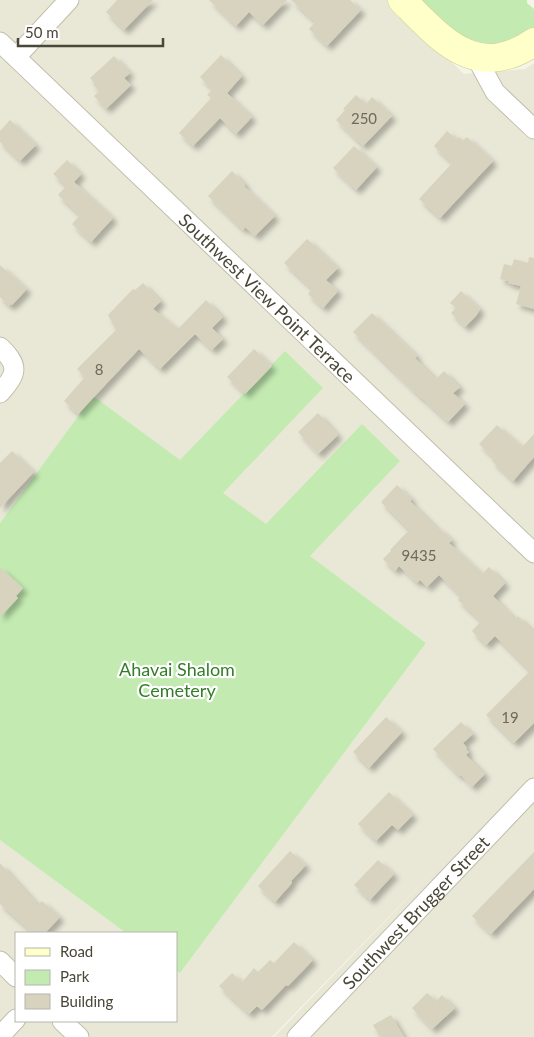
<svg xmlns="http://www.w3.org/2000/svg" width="534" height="1037" viewBox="0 0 534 1037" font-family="Lato,sans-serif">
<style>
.residential{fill:#e9e8d7}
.green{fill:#c2eab1}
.building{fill:#d7d3be;filter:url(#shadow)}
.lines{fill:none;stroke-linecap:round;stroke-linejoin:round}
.street-casing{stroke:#c1bfab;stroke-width:21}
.secondary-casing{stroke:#d3d296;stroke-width:29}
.street{stroke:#fff;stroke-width:19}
.secondary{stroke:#feffc9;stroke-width:28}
.labels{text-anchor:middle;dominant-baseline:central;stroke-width:4.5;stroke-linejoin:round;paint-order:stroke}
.number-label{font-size:15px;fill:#6c6a59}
.street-label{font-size:18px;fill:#494737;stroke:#fff}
.park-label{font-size:18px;fill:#337d28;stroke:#fff}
</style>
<defs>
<filter id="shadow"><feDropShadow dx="4.5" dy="4.5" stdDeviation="2.5" flood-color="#0004"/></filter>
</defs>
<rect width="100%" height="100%" fill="#f5f4e9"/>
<polygon class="residential" points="0,0 387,0 464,74 525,69 534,63 534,1037 274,1037 450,854 272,1037 0,1037 0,840 126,933 16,933 16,1021 176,1021 176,971 180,973 426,643 93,397 0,523"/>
<g class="green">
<polygon points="419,0 527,0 527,3 534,9 534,32 520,41 481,47 457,35"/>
<polygon points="285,351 323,388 223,493 266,524 362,424 400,461 310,556 426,643 180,973 176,971 176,933 126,933 0,840 0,523 93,396 180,460"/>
</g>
<g class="building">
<polygon points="117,0 153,0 124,30 106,12"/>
<polygon points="209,0 287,0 263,25 249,12 236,26"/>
<polygon points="291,0 350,0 361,10 327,46 309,29 315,22"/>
<polygon points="221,55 242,76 227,93 252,117 236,134 220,118 193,146 179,133 211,98 207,95 212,90 200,77"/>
<polygon points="114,56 130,73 124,78 131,85 106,109 94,96 99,91 93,84 94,83 90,78"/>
<polygon points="356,95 366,104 372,97 392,116 363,146 336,120 345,110 343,109"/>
<polygon points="10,120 36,145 20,161 0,142 0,131"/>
<polygon points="447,131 456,139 459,137 463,140 467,137 493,161 440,218 419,199 452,163 434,146"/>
<polygon points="354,146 377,167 356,190 333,168"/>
<polygon points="67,160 81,174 74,182 113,218 91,242 72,224 80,215 58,195 66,186 53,174"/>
<polygon points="232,171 245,184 244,186 275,216 255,236 245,227 243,230 208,196"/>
<polygon points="307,239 338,268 326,280 338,291 323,308 308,294 312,289 284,263"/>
<polygon points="529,257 534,258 534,309 516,304 521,286 508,283 508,281 500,279 504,264 512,266 514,259 528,263"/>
<polygon points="0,265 27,289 12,305 11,304 9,306 0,297"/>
<polygon points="143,283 161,301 153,309 178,329 206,300 223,317 212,328 223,339 212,350 195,334 160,369 139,349 78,414 64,401 85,377 77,369 116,330 108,315 133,289 135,290"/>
<polygon points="461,291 480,309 476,316 465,327 451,313 456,308 450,303"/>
<polygon points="372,313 417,356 415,358 436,379 444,371 460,387 453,393 465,404 448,422 422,398 421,398 353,332"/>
<polygon points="254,349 272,366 245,394 227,377"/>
<polygon points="318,413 338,435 318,454 298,432"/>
<polygon points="497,425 522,447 534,434 534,457 513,481 492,461 494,458 479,444"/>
<polygon points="12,451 34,472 0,508 0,463"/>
<polygon points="397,485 412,499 410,501 438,529 439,528 452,540 449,543 482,574 489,567 505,583 493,596 515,619 518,616 534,632 534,723 514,743 486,715 530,671 495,636 486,645 472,631 481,621 458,600 461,596 439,575 427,587 420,580 417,583 399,566 395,571 383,559 391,551 390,550 409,530 381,502"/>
<polygon points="0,567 23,588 16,596 18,598 0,617"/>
<polygon points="386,717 402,732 369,768 353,752"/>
<polygon points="461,722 473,734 463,743 467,748 466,750 469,752 466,755 485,774 472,787 461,775 459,776 433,749"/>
<polygon points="389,792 413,815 398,830 392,825 376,841 358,824"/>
<polygon points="290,851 306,865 291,881 292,883 275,902 258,886"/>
<polygon points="534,852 534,889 491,934 472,916"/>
<polygon points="378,860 394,874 370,900 354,885"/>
<polygon points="0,863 38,905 42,901 60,917 45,933 33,933 0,904"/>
<polygon points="294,942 313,960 288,986 286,985 262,1010 257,1006 249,1014 219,986 232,973 242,982 254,968 258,972 270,960 274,963"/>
<polygon points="427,993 436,1001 442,995 455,1008 432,1029 412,1008"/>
<polygon points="391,1015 404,1037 380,1037 373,1025"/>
</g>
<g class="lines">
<g class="street-casing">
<g id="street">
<path id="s1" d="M0,42L534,553"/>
<polyline points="16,57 69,0"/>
<polyline points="476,57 495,92 534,129"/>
<path d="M0,347C20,366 17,374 0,393"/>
<polyline points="0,961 16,977"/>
<polyline points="62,1021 79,1037"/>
<polyline points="0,1036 16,1019"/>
<path id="s2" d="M297,1037L534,788"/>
</g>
</g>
<g class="secondary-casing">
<path id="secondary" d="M402,0C441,39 476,82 534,42"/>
</g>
<use href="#street" class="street"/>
<use href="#secondary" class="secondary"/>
</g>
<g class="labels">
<g class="number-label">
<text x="364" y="118">250</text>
<text x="99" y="369">8</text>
<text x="419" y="555">9435</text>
<text x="510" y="717">19</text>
</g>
<g class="street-label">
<text stroke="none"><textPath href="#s1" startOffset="370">Southwest View Point Terrace</textPath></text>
<text stroke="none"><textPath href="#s2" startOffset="172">Southwest Brugger Street</textPath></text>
</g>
<g class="park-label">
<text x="177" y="669">Ahavai Shalom<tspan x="177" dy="21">Cemetery</tspan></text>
</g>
</g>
<rect x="15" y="932" width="162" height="90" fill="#ffffff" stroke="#b6b5af"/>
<rect x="25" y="948" width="25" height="8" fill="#feffc9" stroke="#b6b5af"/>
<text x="60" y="957" font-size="15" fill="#494737">Road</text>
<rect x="25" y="970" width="25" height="15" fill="#c2eab1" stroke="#b6b5af"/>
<text x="60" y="982" font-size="15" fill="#494737">Park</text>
<rect x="25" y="994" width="25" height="15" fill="#d7d3be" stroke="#b6b5af"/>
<text x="60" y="1007" font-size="15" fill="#494737">Building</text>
<path d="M18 38v8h145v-8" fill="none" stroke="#494737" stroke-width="2.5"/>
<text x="25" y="38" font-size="15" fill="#494737" stroke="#ffffff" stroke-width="4" paint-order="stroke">50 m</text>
</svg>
